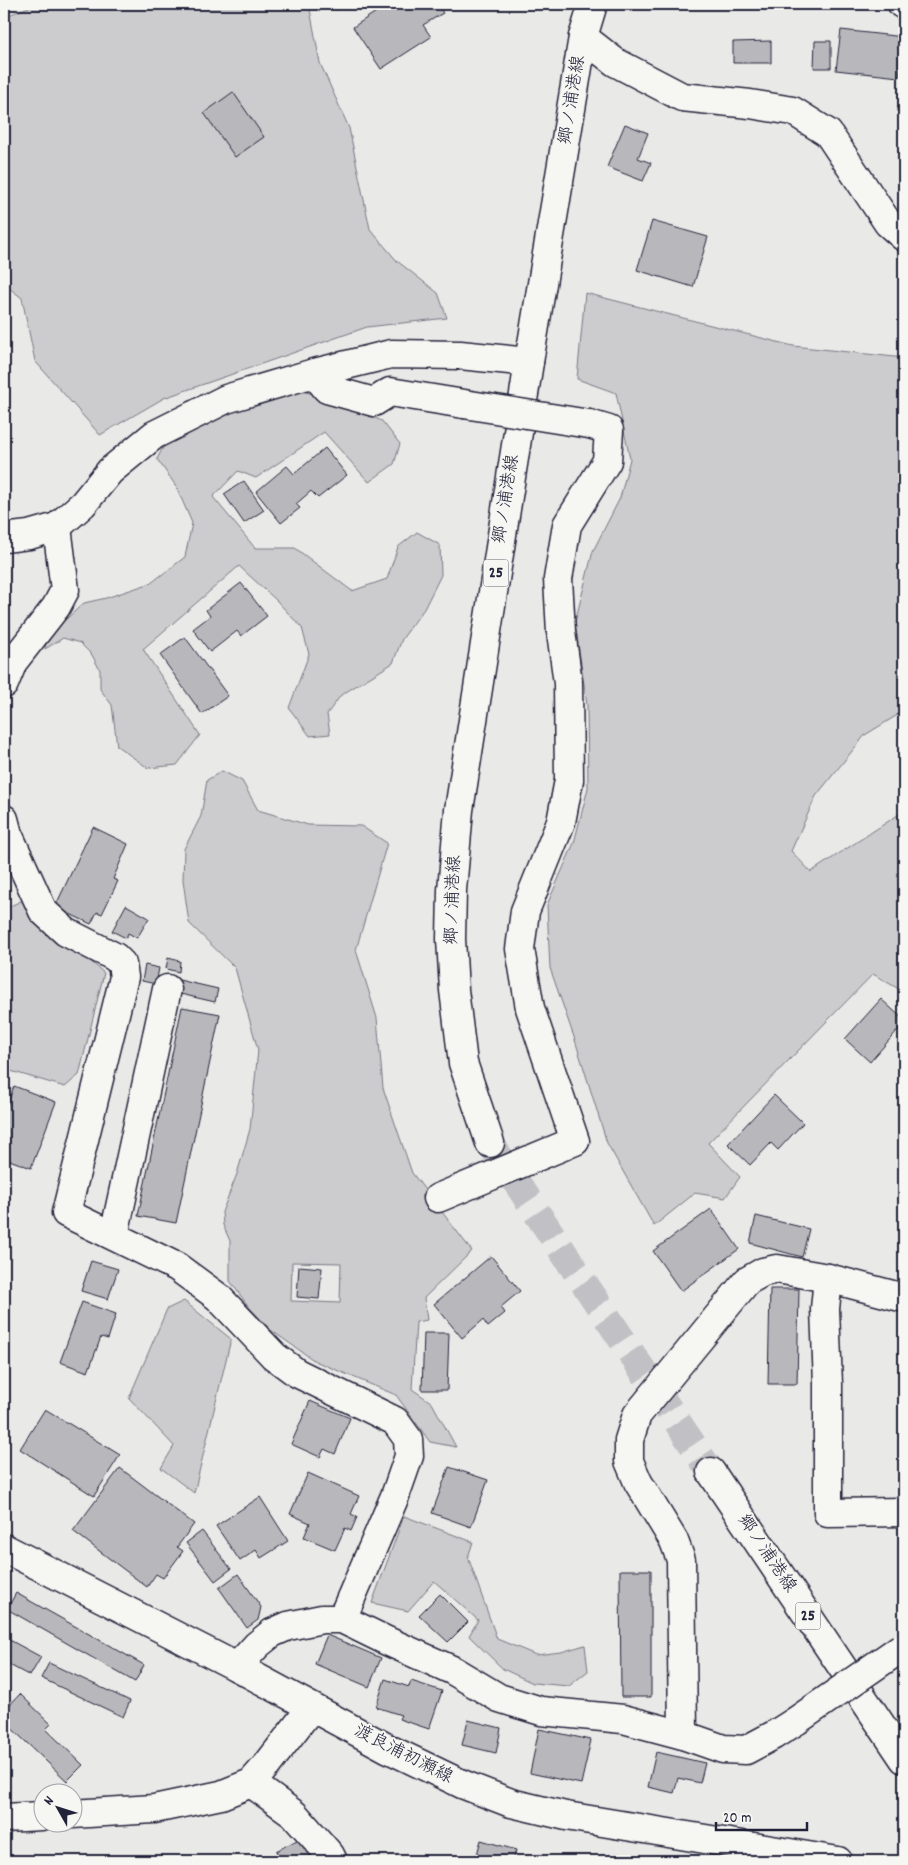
<svg xmlns="http://www.w3.org/2000/svg" width="908" height="1865" viewBox="0 0 908 1865" font-family="Dekko,'Klee One',sans-serif">
<style>
.green{fill:#ccccce;stroke:#777784;fill-rule:evenodd}
.building{fill:#b8b8bc;stroke:#22223b}
.lines{fill:none;stroke-linecap:round;stroke-linejoin:round}
.major-tunnel{stroke:#c1c1c5;stroke-width:28;stroke-dasharray:28 14;stroke-linecap:butt}
.minor-casing{stroke:#22223b;stroke-width:31}
.major-casing{stroke:#22223b;stroke-width:31}
.minor{stroke:#f6f6f2;stroke-width:28}
.major{stroke:#f6f6f2;stroke-width:28}
.minor-bridge-casing{stroke:#22223b;stroke-width:31;stroke-linecap:butt}
.minor-bridge{stroke:#f6f6f2;stroke-width:28}
.labels{text-anchor:middle;dominant-baseline:central;stroke-width:4;stroke-linejoin:round;paint-order:stroke}
.shield{fill:#f6f6f2;stroke:#626272;stroke-width:1}
.shield-label{font-size:16px;font-weight:bold;fill:#22223b}
.street-label{font-size:18px;fill:#22223b;stroke:#f6f6f2}
</style>
<rect width="100%" height="100%" fill="#e9e9e7"/>
<filter id="ink" filterUnits="userSpaceOnUse"><feTurbulence type="fractalNoise" baseFrequency=".02" numOctaves="2"/><feDisplacementMap in="SourceGraphic" scale="10" xChannelSelector="R" yChannelSelector="G"/><feConvolveMatrix kernelMatrix="1 2 1 2 8 2 1 2 1" color-interpolation-filters="sRGB"/></filter>
<g filter="url(#ink)">
<g class="green">
<polygon points="36,4 309,4 320,63 349,128 370,229 397,261 438,293 447,318 367,327 164,398 100,435 35,361 22,298 4,284 4,17"/>
<polygon points="585,293 793,346 904,358 904,356 904,711 865,735 816,796 791,851 811,872 904,811 904,992 873,974 708,1143 740,1177 725,1198 695,1193 654,1226 607,1143 575,1040 550,968 547,905 574,843 588,788 587,705 575,622 593,551 620,498 630,459 616,393 577,379"/>
<polygon points="295,390 324,396 382,421 400,444 394,464 369,482 324,432 256,478 238,471 213,497 255,548 295,548 352,591 387,579 398,547 417,532 440,545 441,575 424,609 402,639 393,663 341,695 327,714 330,734 310,736 289,708 309,654 302,628 276,600 239,566 143,649 200,735 177,765 148,768 117,746 112,705 100,689 100,670 92,655 80,643 63,638 45,649 47,636 84,603 106,598 151,583 185,557 192,523 176,486 157,459 167,440 211,414"/>
<path d="M222,771L242,781L258,810L308,825L361,826L387,843L356,950L377,1018L383,1088L412,1173L472,1251L424,1298L427,1320L416,1322L412,1389L432,1403L456,1447L430,1442L396,1395L315,1361L272,1331L249,1307L230,1281V1241L223,1225L222,1212L237,1174L250,1129L258,1050L235,968L189,923L183,880L184,849L201,816L207,780ZM292,1262L341,1263L340,1303L291,1301Z"/>
<polygon points="21,901 104,973 79,1075 65,1087 4,1069 4,909"/>
<polygon points="184,1301 231,1339 194,1493 161,1468 174,1446 129,1398 167,1309"/>
<polygon points="404,1516 473,1542 468,1557 497,1639 536,1655 561,1652 585,1645 588,1671 569,1686 533,1683 503,1669 469,1636 478,1620 434,1581 408,1611 372,1603"/>
</g>
<g class="building">
<polygon points="333,4 347,4 337,10"/>
<polygon points="375,4 437,4 443,13 423,25 431,37 381,69 353,27 379,10"/>
<polygon points="841,30 904,37 899,77 836,70"/>
<polygon points="771,41 771,63 733,63 733,42"/>
<polygon points="815,41 831,41 831,68 814,68"/>
<polygon points="233,92 264,137 235,157 204,113"/>
<polygon points="625,124 648,133 638,158 651,163 643,181 607,167"/>
<polygon points="652,221 708,237 693,287 637,270"/>
<polygon points="325,448 347,475 318,498 311,491 296,504 300,508 281,523 256,492 287,466 294,474"/>
<polygon points="244,481 264,510 244,523 224,494"/>
<polygon points="241,583 267,616 241,636 237,631 210,652 193,629 210,616 206,610"/>
<polygon points="185,637 228,696 202,714 160,655"/>
<polygon points="93,827 128,844 113,879 118,881 102,914 97,912 91,924 55,907"/>
<polygon points="126,905 149,918 137,938 128,933 126,938 112,931"/>
<polygon points="168,958 180,961 179,972 166,969"/>
<polygon points="145,965 159,968 156,984 142,981"/>
<polygon points="179,980 218,989 215,1002 176,993"/>
<polygon points="881,999 904,1020 904,1023 870,1062 845,1039"/>
<polygon points="182,1007 220,1014 176,1223 138,1216"/>
<polygon points="14,1086 56,1102 31,1168 4,1158 4,1114"/>
<polygon points="774,1095 803,1123 778,1150 771,1143 750,1165 728,1144"/>
<polygon points="711,1209 739,1249 681,1291 653,1251"/>
<polygon points="756,1216 809,1229 802,1257 750,1243"/>
<polygon points="491,1256 520,1291 501,1307 505,1313 488,1327 483,1320 462,1338 434,1304"/>
<polygon points="91,1261 118,1269 108,1299 81,1291"/>
<polygon points="299,1266 322,1268 319,1299 297,1297"/>
<polygon points="770,1289 799,1289 797,1384 768,1384"/>
<polygon points="82,1302 116,1314 108,1339 101,1337 88,1372 60,1362"/>
<polygon points="424,1333 449,1333 447,1390 422,1390"/>
<polygon points="310,1401 350,1418 335,1454 324,1449 320,1457 291,1444"/>
<polygon points="45,1409 120,1455 94,1496 20,1449"/>
<polygon points="449,1467 488,1480 471,1527 432,1513"/>
<polygon points="120,1468 194,1524 177,1547 183,1551 163,1578 156,1574 147,1587 73,1531"/>
<polygon points="308,1473 359,1496 351,1514 357,1517 351,1531 345,1528 335,1550 304,1537 310,1523 290,1514"/>
<polygon points="260,1497 288,1541 261,1558 256,1550 240,1561 216,1526"/>
<polygon points="202,1531 231,1569 215,1581 186,1543"/>
<polygon points="620,1570 651,1570 651,1697 621,1697"/>
<polygon points="238,1574 261,1607 258,1620 247,1628 219,1588"/>
<polygon points="16,1593 144,1665 135,1682 7,1609"/>
<polygon points="440,1594 468,1622 448,1642 419,1615"/>
<polygon points="327,1635 381,1658 369,1687 315,1664"/>
<polygon points="4,1637 41,1657 30,1676 4,1662"/>
<polygon points="49,1663 130,1701 123,1717 41,1678"/>
<polygon points="385,1679 409,1687 411,1681 442,1691 429,1729 399,1719 401,1715 376,1707"/>
<polygon points="20,1694 51,1724 46,1729 83,1765 67,1781 4,1721 4,1711"/>
<polygon points="468,1720 501,1728 496,1753 462,1745"/>
<polygon points="539,1729 591,1740 581,1784 530,1773"/>
<polygon points="656,1752 705,1763 700,1783 678,1778 674,1793 648,1787"/>
<polygon points="299,1839 311,1861 281,1861 276,1851"/>
<polygon points="481,1840 516,1850 513,1861 475,1861"/>
</g>
<g class="lines">
<polyline class="major-tunnel" points="490,1143 711,1472"/>
<g class="minor-casing">
<g id="minor">
<polyline points="902,4 904,5"/>
<polyline points="583,37 615,62 682,97 750,104 793,111 828,133 888,223 904,237"/>
<polyline points="314,373 327,389 374,402 390,392 464,404"/>
<polyline points="4,538 29,535 57,527 83,504 110,471 154,435 226,399 314,373 391,354 460,355 529,362"/>
<polyline points="4,684 13,662 56,607 65,590 57,527"/>
<polyline points="4,819 8,834 43,911 66,932 115,957 122,964 124,977 66,1213 177,1267 218,1297 274,1356 297,1373 395,1421 408,1439 409,1456 395,1496 342,1619"/>
<polyline points="438,1198 575,1141 530,1008 520,949 525,911 561,822 569,780 568,683 561,632 558,579 567,525 607,461 609,430 589,424"/>
<polyline points="114,1235 167,989"/>
<polyline points="828,1278 825,1309 828,1384 828,1513 904,1512"/>
<polyline points="237,1667 257,1645 272,1633 288,1626 322,1619 342,1619 387,1641 452,1670 499,1698 541,1711 623,1719 683,1735 723,1749 746,1750 774,1735 796,1721"/>
<polyline points="683,1735 681,1560 674,1541 638,1482 629,1461 629,1440 637,1415 747,1281 763,1272 777,1269 828,1278 904,1298"/>
<polyline points="251,1783 294,1814 330,1855 333,1861"/>
<polyline points="72,1814 154,1809 221,1795 251,1783 267,1765 311,1708"/>
<polyline points="4,1818 42,1816"/>
</g>
</g>
<g class="major-casing">
<g id="major">
<polyline points="490,1143 463,1063 454,990 451,939 452,890 459,810 529,362 583,37 593,4"/>
<polyline points="711,1472 904,1759"/>
<polyline points="4,1548 237,1667 389,1749 462,1784 511,1803 566,1816 838,1861"/>
</g>
</g>
<use href="#minor" class="minor"/>
<use href="#major" class="major"/>
<g class="minor-bridge-casing">
<g id="minor-bridge">
<polyline points="464,404 589,424"/>
<polyline points="796,1721 901,1648"/>
</g>
</g>
<use href="#minor-bridge" class="minor-bridge"/>
</g>
</g>
<g class="labels">
<g class="shield">
<rect x="483.5" y="559.5" width="25" height="27" rx="4"/>
<rect x="795.5" y="1602.5" width="25" height="27" rx="4"/>
</g>
<g class="shield-label">
<text x="496" y="573">25</text>
<text x="808" y="1616">25</text>
</g>
<g class="street-label">
<text transform="translate(573 100) rotate(-81)">郷ノ浦港線</text>
<text transform="translate(507 499) rotate(-81)">郷ノ浦港線</text>
<text transform="translate(454 900) rotate(-88)">郷ノ浦港線</text>
<text transform="translate(766 1554) rotate(56)">郷ノ浦港線</text>
<text transform="translate(403 1755) rotate(27)">渡良浦初瀬線</text>
</g>
</g>
<rect width="908" height="1865" fill="none" stroke="#f6f6f2" stroke-width="20"/>
<rect x="10" y="10" width="888" height="1845" fill="none" stroke="#22223b" stroke-width="2" filter="url(#ink)"/>
<g transform="translate(58 1808) rotate(309)"><circle r="24" fill="#f6f6f2" stroke="#a1a1a9"/>
<path d="M0-4L9 19L0 12L-9 19Z" fill="#22223b"/>
<text y="-8" font-size="14" font-weight="bold" text-anchor="middle" fill="#22223b">N</text>
</g>
<path d="M716 1822v8h91v-8" fill="none" stroke="#22223b" stroke-width="2.5"/>
<text x="723" y="1822" font-size="15" fill="#22223b" stroke="#f6f6f2" stroke-width="4" paint-order="stroke">20 m</text>
</svg>
